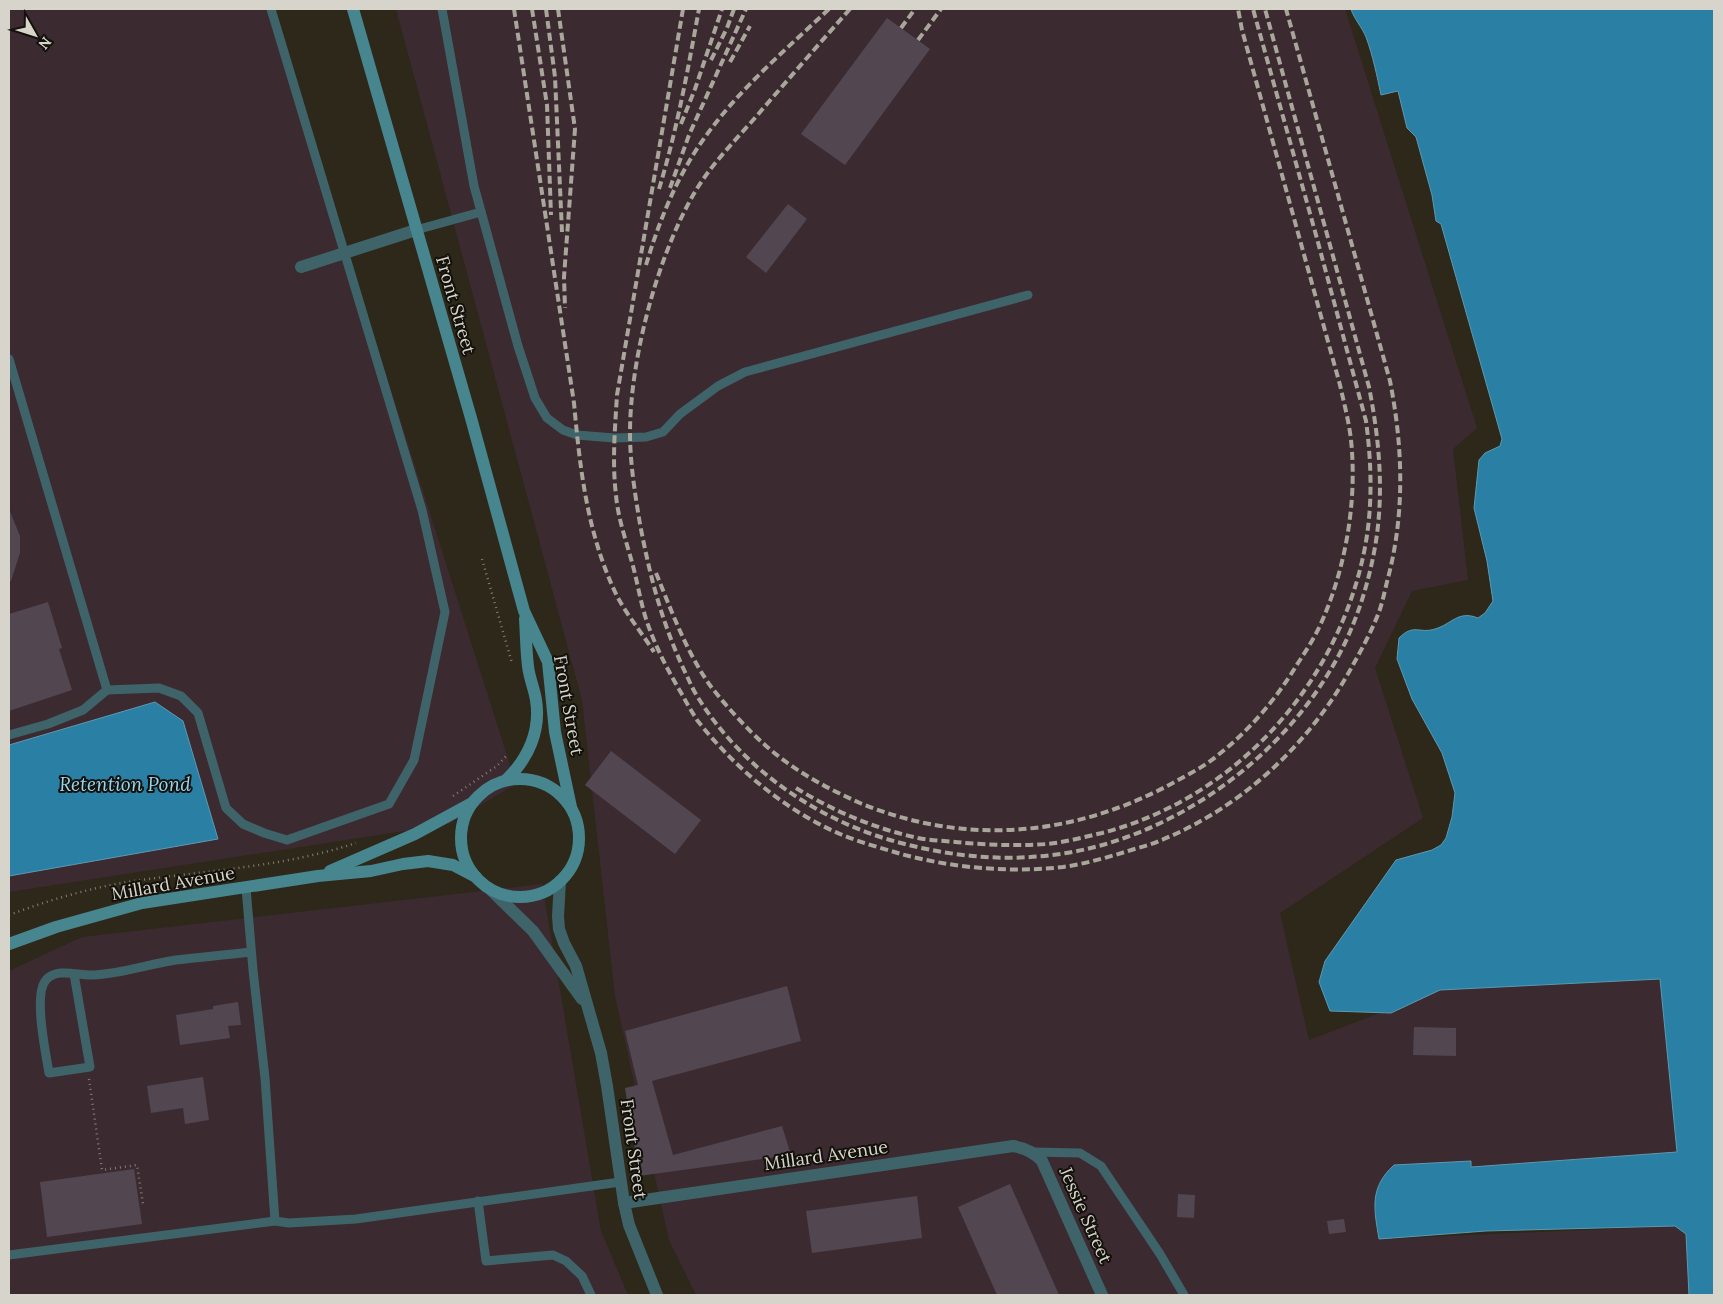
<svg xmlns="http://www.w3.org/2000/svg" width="1723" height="1304" viewBox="0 0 1723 1304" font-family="Lora,serif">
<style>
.industrial{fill:#3c2a31}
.water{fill:#2a7fa4;stroke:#5e99b0}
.building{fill:#524651}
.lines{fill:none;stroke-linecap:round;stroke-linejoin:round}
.path{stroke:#837f73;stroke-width:2.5;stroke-dasharray:1 4;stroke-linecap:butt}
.lane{stroke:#3e646a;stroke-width:9}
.street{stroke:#3e646a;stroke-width:12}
.secondary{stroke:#47868e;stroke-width:12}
.rail{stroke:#a9a69b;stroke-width:4;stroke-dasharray:8 4;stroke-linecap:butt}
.labels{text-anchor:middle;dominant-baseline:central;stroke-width:4;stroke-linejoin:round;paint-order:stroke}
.street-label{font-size:18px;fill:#d7d5cb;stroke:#13110b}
.water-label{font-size:19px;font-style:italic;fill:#96d4f3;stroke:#13110b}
</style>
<rect width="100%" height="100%" fill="#2d281a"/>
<g class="industrial">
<polygon points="9,9 270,9 516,784 449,824 9,892"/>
<polygon points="396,9 1345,9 1477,428 1453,449 1468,580 1412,591 1375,668 1423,818 1280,913 1309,1040 1440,990 1660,979 1677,1152 1471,1167 1471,1161 1374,1206 1380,1239 1675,1226 1686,1234 1689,1295 696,1295 669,1240 615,996 582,700"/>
<polygon points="542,884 601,1231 628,1295 9,1295 9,971 82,937"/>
</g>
<g class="water">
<path d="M1351,9H1714V1295H1689L1686,1234L1675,1226L1486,1231L1379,1239C1374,1209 1369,1188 1394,1165L1471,1161V1167L1677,1152L1660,979L1440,990L1391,1013L1330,1011L1319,982L1325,961L1396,860L1432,850L1441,845L1446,838L1452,817L1455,793L1442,753L1412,699L1397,659L1399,638C1414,623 1419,634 1435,629C1452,624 1458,610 1478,618L1485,613L1493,601L1487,561L1474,508L1479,460L1485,453L1500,446L1502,439L1441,224L1436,221L1432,195L1416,137L1407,128L1398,91L1381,95C1377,76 1373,56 1366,37C1362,27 1354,19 1351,9Z"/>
<polygon points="155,702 183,721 218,839 9,876 9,745"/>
</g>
<g class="building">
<polygon points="887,18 930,49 845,165 801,134"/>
<polygon points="788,204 807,219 766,273 746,257"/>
<polygon points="9,509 20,536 20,553 11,581 9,581"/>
<polygon points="48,602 62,648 59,649 72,690 9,711 9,614"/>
<polygon points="611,751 701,820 675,854 585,785"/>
<polygon points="787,986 801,1041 652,1081 673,1155 782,1126 791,1155 639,1176 625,1088 638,1085 625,1031"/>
<polygon points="238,1002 241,1025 228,1026 230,1038 180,1045 176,1015 213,1009 213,1006"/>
<polygon points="1414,1027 1456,1028 1456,1056 1413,1055"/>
<polygon points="203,1077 209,1120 185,1124 183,1108 151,1113 147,1086"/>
<polygon points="134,1169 142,1224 47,1237 40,1182"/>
<polygon points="1010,1184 1059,1295 997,1295 958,1207"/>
<polygon points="1178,1194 1195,1195 1194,1218 1177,1217"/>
<polygon points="917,1196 922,1238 812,1253 806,1211"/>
<polygon points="1344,1219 1346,1232 1329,1234 1327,1221"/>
</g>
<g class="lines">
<g class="path">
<polyline points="482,559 512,663"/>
<polyline points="453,796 497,766 508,754"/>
<path d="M9,915C52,899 96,886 141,880C213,870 287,866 356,843"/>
<polyline points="89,1079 102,1170 137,1165 143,1204"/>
</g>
<g class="lane">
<polyline points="442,9 474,186 518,346 535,398 547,418 563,430 577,435 614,438 646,437 663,432 680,414 718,386 745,372 1028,295"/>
<polyline points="416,230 481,212"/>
<polyline points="9,359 107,690 159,688 181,696 198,713 226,808 243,824 264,833 287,840 389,804 414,760 445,612 422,510 271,9"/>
<polyline points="9,735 48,724 83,710 107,690"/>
<polyline points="246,888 253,970 265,1078 275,1221 289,1223 356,1219 620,1182"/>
<path d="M74,974L90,1067L49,1073C46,1054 33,994 46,980C57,967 79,976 93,975C120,974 149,964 176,960C201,957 226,955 251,952"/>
<polyline points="1032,1152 1080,1153 1101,1166 1160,1254 1184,1295"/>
<polyline points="478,1201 486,1261 553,1255 566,1261 582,1276 591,1295"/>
<polyline points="9,1255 275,1221"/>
</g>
<g class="street">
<polyline points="301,267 416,230"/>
<polyline points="560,881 558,916 559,929 564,943 576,966 601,1053 607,1086 624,1203 629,1225 657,1295"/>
<polyline points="490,889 533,931 582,999"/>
<path d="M624,1203L1013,1146C1025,1148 1034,1152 1042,1161L1102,1295"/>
</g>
<g class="secondary">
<polyline points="353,9 471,418 524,611 548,662 555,732 571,807"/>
<circle cx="520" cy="838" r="59"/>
<path d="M506,780C528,759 541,731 536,700C534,688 529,677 528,666C526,650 526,634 525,619"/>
<polyline points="330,871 415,834 472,803"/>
<polyline points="9,944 56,927 142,903 318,876 371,871 403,864 428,861 453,865 476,877"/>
</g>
<g class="rail">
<path d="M514,9L574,403C580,469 587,533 616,594C626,614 642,633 654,652"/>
<polyline points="532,9 547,105 551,215"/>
<polyline points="546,9 555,77 562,232"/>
<polyline points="558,9 575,129 564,277 565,308"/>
<path d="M683,9L617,395C615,428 612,462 616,495C618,520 628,546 634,570C638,586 641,603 646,619C655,646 668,671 683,696C687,704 692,712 697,720C734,767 784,810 840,834C859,842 881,848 901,854C953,868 1009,873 1063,867C1084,864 1105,858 1125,852C1136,848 1148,846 1159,841C1242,808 1312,742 1354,663C1363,647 1372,630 1379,612C1383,601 1385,589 1388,578C1405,513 1403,447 1390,381L1286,9"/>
<path d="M850,9C818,45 786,82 754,119C732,144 708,168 692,197C656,261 630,361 630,433C630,463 635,494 640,524C650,577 662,623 685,672C689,680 692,688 697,696C740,766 812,817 890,840C942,855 998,862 1052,855C1164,842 1274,766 1331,669C1354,631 1369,585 1376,541C1384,489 1379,438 1369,387L1265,9"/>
<polyline points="901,28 915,9"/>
<polyline points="918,40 941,9"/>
<polyline points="711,60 727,28 734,9"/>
<polyline points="730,62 750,26"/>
<polyline points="681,124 695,89 722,9"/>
<polyline points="670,188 689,135 746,9"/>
<path d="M659,189C677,130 688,69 699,9"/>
<path d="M646,265C657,228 671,192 690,160C725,101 780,55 829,9"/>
<path d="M656,573C672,612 687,654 712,688C727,707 747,729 765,745C793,770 826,788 860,803C964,846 1072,837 1171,784C1187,775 1204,767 1218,755C1250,730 1277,698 1298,663C1308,648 1318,632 1325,614C1347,561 1357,497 1351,440C1349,422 1344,403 1340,385L1242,30L1238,9"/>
<path d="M796,788C833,811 876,829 918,838C934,841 950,841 965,843C993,845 1020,846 1047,844C1066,842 1084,837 1102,833C1233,799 1334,689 1363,557C1373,512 1372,466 1366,421L1316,235L1253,9"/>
</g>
</g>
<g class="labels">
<g class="street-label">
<text transform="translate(456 305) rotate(74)">Front Street</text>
<text transform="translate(569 705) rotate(80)">Front Street</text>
<text transform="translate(173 883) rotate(-10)">Millard Avenue</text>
<text transform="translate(634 1149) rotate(82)">Front Street</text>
<text transform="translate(826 1155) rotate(-8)">Millard Avenue</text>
<text transform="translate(1086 1215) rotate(66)">Jessie Street</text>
</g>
<g class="water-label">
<text x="125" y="784">Retention Pond</text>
</g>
</g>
<rect width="1723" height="1304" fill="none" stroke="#d7d5cb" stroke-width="20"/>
<g transform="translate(35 35) rotate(129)" stroke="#13110b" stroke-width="4" paint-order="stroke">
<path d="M0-4L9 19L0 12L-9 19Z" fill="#d7d5cb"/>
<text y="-8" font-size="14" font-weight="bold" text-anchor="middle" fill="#d7d5cb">N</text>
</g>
</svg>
